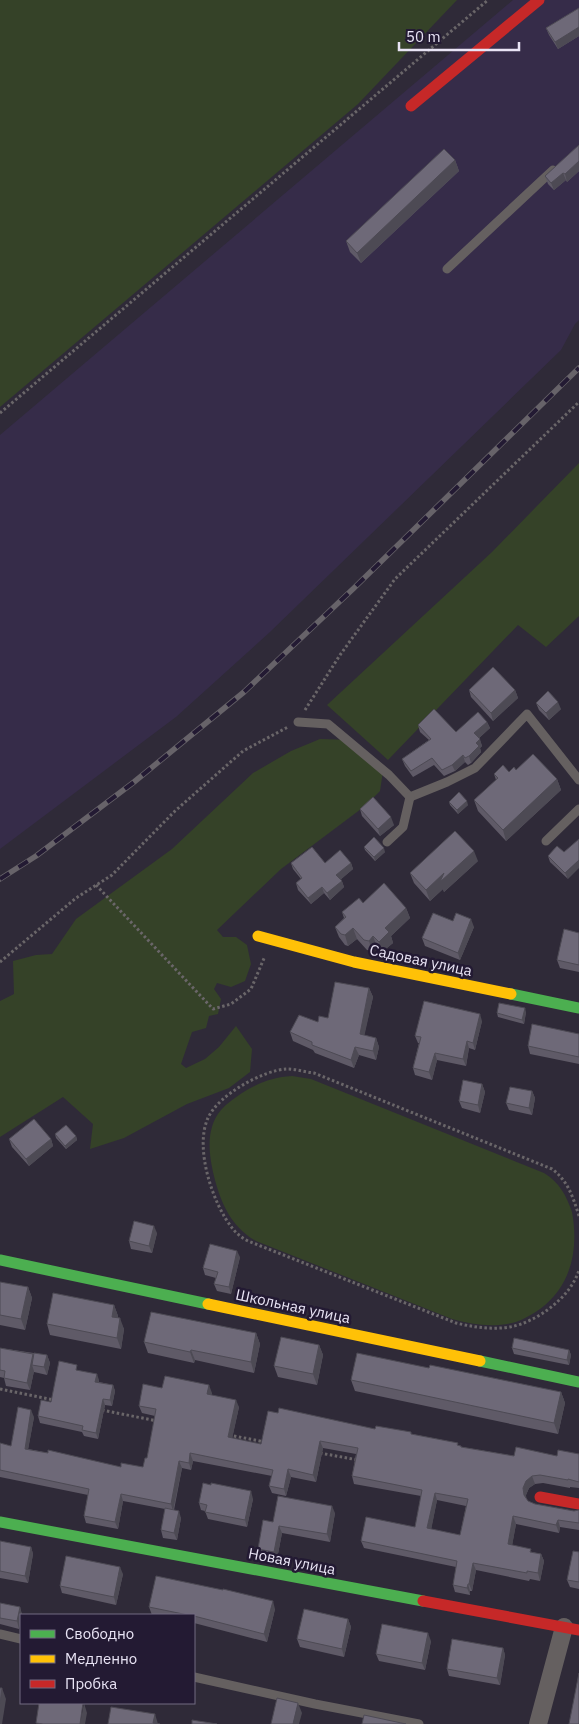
<svg xmlns="http://www.w3.org/2000/svg" width="579" height="1724" viewBox="0 0 579 1724" font-family="'IBM Plex Sans',sans-serif">
<style>
.built{fill:#362c49}
.green{fill:#354228}
.lines{fill:none;stroke-linecap:round;stroke-linejoin:round}
.path{stroke:#6a6669;stroke-width:3;stroke-dasharray:2.5 2.5;stroke-linecap:butt}
.lane{stroke:#656060;stroke-width:9}
.street{stroke:#656060;stroke-width:18}
.fast{stroke:#4caf50;stroke-width:11}
.slow{stroke:#ffc107;stroke-width:11}
.jam{stroke:#c62828;stroke-width:11}
.rail-casing{stroke:#676369;stroke-width:5.5}
.rail{stroke:#231a33;stroke-width:4;stroke-dasharray:11;stroke-linecap:butt}
.wall{fill:#5f5a67;fill-rule:evenodd}
.shaded-wall{fill:#4d4a54}
.building{fill:#6e6978;stroke:#4d4a54;fill-rule:evenodd}
.labels{text-anchor:middle;dominant-baseline:central;stroke-width:5;stroke-linejoin:round;paint-order:stroke}
.street-label{font-size:15px;fill:#e9e4f5;stroke:#231a33}
</style>
<rect width="100%" height="100%" fill="#2f2a38"/>
<polygon class="built" points="513,0 579,0 579,320 575,324 561,350 270,632 176,717 0,849 0,435"/>
<g class="green">
<polygon points="0,0 457,0 358,104 0,407"/>
<polygon points="579,463 579,616 546,647 518,625 388,760 327,705 492,552"/>
<polygon points="320,739 351,740 383,771 380,791 365,806 281,869 217,930 223,937 236,937 247,945 251,964 245,981 231,987 217,983 214,989 221,999 218,1014 209,1016 206,1028 192,1032 181,1064 186,1068 205,1059 219,1047 236,1026 252,1049 250,1072 229,1088 187,1104 124,1138 90,1149 93,1124 63,1097 0,1137 0,1001 14,994 13,961 36,955 52,954 76,919 172,849 253,773 291,751"/>
<path d="M292,1076L311,1079L544,1173C560,1183 566,1195 572,1212C579,1250 571,1286 540,1309C533,1314 524,1319 516,1322C495,1328 473,1325 452,1319L256,1241C235,1229 224,1210 217,1187C210,1163 203,1131 221,1110C227,1103 235,1098 242,1093C258,1083 273,1077 292,1076Z"/>
</g>
<g class="lines">
<g class="path">
<polyline points="0,413 488,0"/>
<polyline points="305,710 340,655 395,579 579,402"/>
<polyline points="96,885 213,1009 231,1004 251,989 265,956"/>
<polyline points="0,962 76,898 112,875 175,811 243,751 288,727"/>
<path d="M579,1216C573,1197 568,1181 552,1169L314,1073C305,1072 296,1069 287,1069C263,1070 218,1095 208,1118C194,1148 213,1205 233,1229C237,1234 242,1238 248,1241L456,1323C473,1327 491,1330 510,1327C537,1322 571,1297 579,1270"/>
<polyline points="0,1389 54,1400"/>
<polyline points="102,1410 157,1421"/>
<polyline points="229,1435 265,1442"/>
<polyline points="320,1453 358,1460"/>
</g>
<g class="lane">
<polyline points="447,269 553,170"/>
<polyline points="298,722 328,724 389,775 410,797 447,782 475,768 527,714 579,780"/>
<polyline points="546,841 579,809"/>
<polyline points="387,842 403,827 410,797"/>
<polyline points="0,1634 21,1639"/>
<polyline points="194,1677 315,1704 419,1724"/>
</g>
<polyline class="street" points="538,1724 564,1627"/>
<g class="fast">
<polyline points="511,994 579,1008"/>
<polyline points="0,1260 208,1304"/>
<polyline points="480,1361 579,1382"/>
<polyline points="0,1522 423,1601"/>
</g>
<g class="slow">
<polyline points="258,936 354,962 511,994"/>
<polyline points="208,1304 480,1361"/>
</g>
<g class="jam">
<polyline points="411,106 539,0"/>
<polyline points="540,1497 579,1504"/>
<polyline points="423,1601 579,1630"/>
</g>
<g class="rail-casing">
<polyline id="rail" points="0,879 36,856 134,782 244,692 354,588 579,368"/>
</g>
<use href="#rail" class="rail"/>
</g>
<g class="wall">
<polygon points="579,8 579,36 558,49 549,35 546,28"/>
<polygon points="579,145 579,171 567,182 566,180 554,190 548,184 545,176"/>
<polygon points="455,160 459,171 361,263 350,252 346,241"/>
<polygon points="469,690 515,690 518,698 493,721 471,697"/>
<polygon points="536,703 561,709 549,720 539,710"/>
<polygon points="487,722 490,728 479,738 482,746 480,748 481,752 471,763 468,765 465,762 455,771 444,776 434,765 413,777 405,766 402,759 429,740 420,732 418,725 456,732"/>
<polygon points="516,770 557,779 561,790 506,841 478,811 474,800 496,780 494,774"/>
<polygon points="449,802 468,805 458,814 450,805"/>
<polygon points="360,809 394,825 380,836 362,816"/>
<polygon points="557,846 568,879 550,862 548,856"/>
<polygon points="364,847 385,852 375,861 365,850"/>
<polygon points="478,861 444,892 443,889 430,901 414,883 410,873"/>
<polygon points="291,863 351,863 353,869 341,879 344,887 330,900 324,893 311,904 298,890 296,883 301,879 293,869"/>
<polygon points="363,903 406,908 410,918 391,936 393,943 382,952 377,947 372,951 367,950 357,939 348,946 345,945 339,937 335,927 344,918 342,912"/>
<polygon points="453,921 474,927 460,960 425,946 422,938"/>
<polygon points="579,933 579,972 560,968 557,960"/>
<polygon points="369,988 373,997 364,1035 376,1038 379,1047 376,1060 359,1055 354,1068 315,1053 313,1050 293,1041 290,1032 328,1018"/>
<polygon points="526,1012 524,1024 498,1017 497,1013"/>
<polygon points="482,1021 475,1050 469,1048 466,1066 437,1060 432,1080 415,1075 413,1068 419,1043 418,1043 415,1036"/>
<polygon points="579,1034 579,1064 530,1054 528,1046"/>
<polygon points="482,1084 485,1092 480,1113 462,1108 459,1101"/>
<polygon points="532,1091 535,1098 532,1115 509,1110 506,1103"/>
<polygon points="55,1134 76,1136 77,1140 66,1149 56,1138"/>
<polygon points="9,1139 51,1139 53,1146 29,1166 12,1147"/>
<polygon points="157,1233 152,1253 131,1249 129,1241"/>
<polygon points="240,1257 231,1294 217,1291 214,1284 216,1278 205,1275 203,1268"/>
<polygon points="0,1282 28,1287 32,1298 25,1330 0,1325"/>
<polygon points="114,1305 118,1316 118,1318 124,1329 121,1349 50,1335 47,1324"/>
<polygon points="256,1333 260,1344 254,1373 195,1360 194,1363 148,1353 144,1342"/>
<polygon points="319,1345 323,1355 317,1385 278,1377 274,1366"/>
<polygon points="0,1348 47,1355 50,1363 47,1375 34,1372 34,1371 30,1390 6,1386 4,1378 0,1377"/>
<polygon points="512,1348 569,1350 571,1355 569,1365 514,1354"/>
<polygon points="429,1368 561,1392 565,1403 558,1434 355,1391 351,1380"/>
<polygon points="79,1371 99,1380 99,1382 113,1385 115,1391 112,1406 105,1405 98,1439 84,1436 82,1432 40,1423 38,1416"/>
<path d="M162,1388L212,1393L211,1395L239,1407L232,1438L261,1444L375,1429L412,1434L458,1443V1445L462,1447L514,1456H557L579,1454V1488L570,1487V1488L543,1483L535,1484L529,1488L526,1495V1498L528,1501L535,1504L574,1511L579,1510V1530L560,1527L559,1533L516,1524L512,1545L532,1552L541,1554L544,1561L540,1581L530,1579L529,1581L476,1570L472,1591H470V1595L455,1592L453,1585L456,1567L364,1548L361,1541L415,1527L421,1496L354,1484L352,1476L356,1454L323,1448L316,1482L291,1477L286,1496L272,1493L269,1486L272,1476L193,1461L191,1470L182,1468L174,1510L181,1518L177,1540L163,1538L161,1530L165,1509L123,1501L118,1529L86,1523L84,1516L88,1495L0,1477V1443L11,1446L34,1417L28,1449L121,1467H143L147,1458L155,1416L142,1413L139,1406ZM437,1500L466,1506L460,1535L431,1529Z"/>
<polygon points="211,1485 253,1499 247,1527 208,1519 205,1511 201,1510 199,1503"/>
<polygon points="335,1513 330,1542 282,1533 277,1559 261,1556 258,1549 273,1522"/>
<polygon points="0,1541 31,1547 33,1554 28,1583 0,1578"/>
<polygon points="579,1552 579,1589 570,1587 567,1580"/>
<polygon points="123,1574 116,1605 62,1593 60,1586"/>
<polygon points="0,1603 20,1607 22,1615 21,1615 19,1629 0,1624"/>
<polygon points="149,1607 275,1609 267,1642 194,1623 194,1615 152,1615"/>
<polygon points="348,1619 351,1627 344,1657 300,1647 297,1639"/>
<polygon points="431,1641 425,1670 379,1661 376,1654"/>
<polygon points="503,1648 505,1655 500,1685 449,1676 447,1669"/>
</g>
<g class="shaded-wall">
<polygon points="579,27 579,36 558,49 555,42"/>
<polygon points="455,160 459,171 361,263 357,253"/>
<polygon points="579,161 579,171 567,182 565,174"/>
<polygon points="563,173 566,180 554,190 551,183"/>
<polygon points="515,690 518,698 493,721 491,713"/>
<polygon points="558,702 561,709 549,720 546,713"/>
<polygon points="487,722 490,728 477,740 474,733"/>
<polygon points="480,739 482,746 480,748 481,752 471,763 469,756 476,743"/>
<polygon points="463,755 465,762 455,771 452,765"/>
<polygon points="557,779 561,790 506,841 503,830"/>
<polygon points="467,801 468,805 458,814 457,810"/>
<polygon points="391,817 394,825 380,836 378,829"/>
<polygon points="384,848 385,852 375,861 374,857"/>
<polygon points="474,851 478,861 444,892 443,889 430,901 426,890 444,873"/>
<polygon points="579,860 579,868 568,879 565,873"/>
<polygon points="351,863 353,869 339,881 336,875"/>
<polygon points="342,881 344,887 330,900 327,893"/>
<polygon points="322,887 324,893 311,904 308,898"/>
<polygon points="406,908 410,918 391,936 393,943 382,952 379,942 385,928"/>
<polygon points="471,919 474,927 460,960 458,953"/>
<polygon points="353,928 357,939 348,946 345,935"/>
<polygon points="373,936 377,947 372,951 369,941"/>
<polygon points="369,988 373,997 363,1042 360,1034"/>
<polygon points="525,1008 526,1012 524,1024 522,1020"/>
<polygon points="480,1014 482,1021 475,1050 473,1043"/>
<polygon points="376,1038 379,1047 376,1060 373,1051"/>
<polygon points="467,1041 469,1048 466,1066 463,1059"/>
<polygon points="355,1047 359,1055 354,1068 351,1060"/>
<polygon points="435,1053 437,1060 432,1080 429,1072"/>
<polygon points="482,1084 485,1092 480,1113 478,1105"/>
<polygon points="532,1091 535,1098 532,1115 529,1108"/>
<polygon points="76,1136 77,1140 66,1149 65,1146"/>
<polygon points="51,1139 53,1146 29,1166 26,1159"/>
<polygon points="154,1226 157,1233 152,1253 149,1246"/>
<polygon points="237,1251 240,1257 231,1294 229,1287"/>
<polygon points="28,1287 32,1298 25,1330 21,1319"/>
<polygon points="114,1305 118,1316 116,1328 112,1317"/>
<polygon points="120,1318 124,1329 121,1349 117,1338"/>
<polygon points="256,1333 260,1344 254,1373 251,1362"/>
<polygon points="319,1345 323,1355 317,1385 313,1374"/>
<polygon points="191,1350 195,1360 194,1363 190,1352"/>
<polygon points="569,1350 571,1355 569,1365 567,1360"/>
<polygon points="33,1354 32,1365 34,1371 30,1390 27,1383"/>
<polygon points="47,1355 50,1363 47,1375 44,1367"/>
<polygon points="97,1374 99,1380 98,1388 95,1382"/>
<polygon points="113,1385 115,1391 112,1406 110,1400"/>
<polygon points="209,1385 212,1393 210,1402 207,1394"/>
<polygon points="561,1392 565,1403 558,1434 554,1423"/>
<polygon points="103,1399 105,1405 98,1439 96,1433"/>
<polygon points="236,1400 239,1407 231,1444 228,1437"/>
<polygon points="31,1410 34,1417 27,1456 25,1449"/>
<polygon points="320,1441 323,1448 316,1482 313,1475"/>
<polygon points="190,1453 193,1461 191,1470 189,1463"/>
<polygon points="179,1461 182,1468 173,1511 171,1504"/>
<polygon points="288,1469 291,1477 286,1496 284,1489"/>
<polygon points="532,1476 535,1484 529,1488 526,1495 527,1502 524,1495 523,1488 526,1481"/>
<polygon points="251,1491 253,1499 247,1527 245,1520"/>
<polygon points="435,1493 437,1500 430,1536 427,1528"/>
<polygon points="121,1494 123,1501 118,1529 115,1522"/>
<polygon points="332,1506 335,1513 330,1542 327,1534"/>
<polygon points="179,1511 181,1518 177,1540 174,1533"/>
<polygon points="513,1516 516,1524 511,1552 508,1544"/>
<polygon points="558,1520 560,1527 559,1533 556,1525"/>
<polygon points="279,1526 282,1533 277,1559 274,1552"/>
<polygon points="31,1547 33,1554 28,1583 25,1576"/>
<polygon points="541,1554 544,1561 540,1581 538,1573"/>
<polygon points="473,1563 476,1570 472,1591 469,1584"/>
<polygon points="120,1567 123,1574 116,1605 114,1597"/>
<polygon points="468,1584 470,1591 470,1595 467,1588"/>
<polygon points="273,1601 275,1609 267,1642 264,1634"/>
<polygon points="20,1607 22,1615 21,1615 21,1620 19,1629 17,1621"/>
<polygon points="348,1619 351,1627 344,1657 342,1649"/>
<polygon points="428,1633 431,1641 425,1670 422,1663"/>
<polygon points="503,1648 505,1655 500,1685 497,1678"/>
<polygon points="2,1688 6,1699 2,1724 0,1724 0,1704"/>
<polygon points="84,1703 87,1713 85,1724 80,1724"/>
<polygon points="298,1703 302,1713 299,1724 293,1724"/>
<polygon points="155,1714 158,1724 153,1723"/>
</g>
<g class="building">
<polygon points="579,8 579,27 555,42 546,28"/>
<polygon points="579,145 579,161 565,174 563,173 551,183 545,176"/>
<polygon points="444,149 455,160 357,253 346,241"/>
<polygon points="493,667 515,690 491,713 469,690"/>
<polygon points="548,691 558,702 546,713 536,703"/>
<polygon points="434,709 456,732 478,712 487,722 474,733 480,739 476,743 479,746 469,756 465,758 463,755 452,765 442,770 432,758 411,771 402,759 431,739 418,725"/>
<polygon points="533,754 557,779 503,830 474,800 498,778 494,774 503,765 509,772 514,767 516,770"/>
<polygon points="459,792 467,801 457,810 449,802"/>
<polygon points="373,797 391,817 378,829 360,809"/>
<polygon points="455,831 474,851 440,882 444,873 426,890 410,873"/>
<polygon points="374,837 384,848 374,857 364,847"/>
<polygon points="579,839 579,860 565,873 548,856 557,846 564,852"/>
<polygon points="312,847 325,863 340,850 351,863 336,875 342,881 327,893 322,887 308,898 296,883 302,878 291,863"/>
<polygon points="384,883 406,908 385,928 389,932 379,942 373,936 369,941 364,940 353,928 345,935 341,934 335,927 346,917 342,912 359,898 363,903"/>
<polygon points="433,913 453,921 456,913 471,919 458,953 422,938"/>
<polygon points="564,929 579,933 579,965 557,960"/>
<polygon points="335,982 369,988 360,1034 376,1038 373,1051 355,1047 351,1060 312,1045 312,1042 290,1032 299,1015 318,1022 319,1016 328,1018"/>
<polygon points="424,1001 480,1014 473,1043 467,1041 463,1059 435,1053 429,1072 413,1068 421,1037 415,1036"/>
<polygon points="499,1003 525,1008 522,1020 497,1013"/>
<polygon points="532,1024 579,1034 579,1057 528,1046"/>
<polygon points="463,1080 482,1084 478,1105 459,1101"/>
<polygon points="510,1087 532,1091 529,1108 506,1103"/>
<polygon points="34,1119 51,1139 26,1159 9,1139"/>
<polygon points="66,1125 76,1136 65,1146 55,1134"/>
<polygon points="134,1221 154,1226 149,1246 129,1241"/>
<polygon points="210,1244 237,1251 229,1287 214,1284 218,1272 203,1268"/>
<polygon points="0,1282 28,1287 21,1319 0,1315"/>
<polygon points="53,1293 114,1305 112,1317 120,1318 117,1338 47,1324"/>
<polygon points="151,1312 256,1333 251,1362 191,1350 190,1352 144,1342"/>
<polygon points="281,1337 319,1345 313,1374 274,1366"/>
<polygon points="514,1338 569,1350 567,1360 512,1348"/>
<polygon points="0,1348 33,1354 27,1383 4,1378 5,1371 0,1370"/>
<polygon points="34,1353 47,1355 44,1367 32,1365"/>
<polygon points="357,1353 429,1368 430,1365 561,1392 554,1423 351,1380"/>
<polygon points="59,1361 77,1365 76,1370 97,1374 95,1382 113,1385 110,1400 103,1399 96,1433 82,1430 83,1426 38,1416 41,1400 51,1402"/>
<path d="M165,1376L209,1385L207,1394L236,1400L228,1437L261,1444L268,1411L278,1413L279,1408L375,1429L376,1426L411,1432V1434L458,1443L457,1445L461,1446V1447L514,1456L516,1447L557,1456L558,1450L579,1454V1482L568,1479V1480L540,1475L532,1476L526,1481L523,1488L524,1495L528,1501L535,1504L574,1511L579,1510V1523L558,1520L556,1525L513,1516L508,1544L531,1549L530,1552L541,1554L538,1573L527,1571V1573L473,1563L469,1584H468L467,1588L453,1585L457,1561L361,1541L366,1517L415,1527L422,1490L352,1476L358,1448L320,1441L313,1475L288,1469L284,1489L269,1486L273,1470L190,1453L189,1463L179,1461L171,1504L121,1494L115,1522L84,1516L89,1489L0,1470V1443L11,1446L18,1407L31,1410L25,1449L48,1453V1450L121,1467V1463L143,1467L145,1458H147L156,1409L139,1406L143,1384L162,1388ZM435,1493L468,1499L460,1535L427,1528Z"/>
<polygon points="203,1483 211,1485 211,1483 251,1491 245,1520 205,1512 207,1505 199,1503"/>
<polygon points="278,1496 332,1506 327,1534 279,1526 274,1552 258,1549 263,1520 273,1522"/>
<polygon points="165,1508 179,1511 174,1533 161,1530"/>
<polygon points="0,1541 31,1547 25,1576 0,1571"/>
<polygon points="573,1551 579,1552 579,1582 567,1580"/>
<polygon points="66,1556 120,1567 114,1597 60,1586"/>
<polygon points="156,1576 223,1590 223,1589 273,1601 264,1634 194,1616 194,1615 188,1615 149,1607"/>
<polygon points="0,1603 20,1607 17,1621 0,1618"/>
<polygon points="304,1609 348,1619 342,1649 297,1639"/>
<polygon points="382,1624 428,1633 422,1663 376,1654"/>
<polygon points="452,1639 503,1648 497,1678 447,1669"/>
<polygon points="579,1673 579,1724 569,1724"/>
<polygon points="0,1688 2,1688 0,1704"/>
<polygon points="277,1698 298,1703 293,1724 271,1724"/>
<polygon points="39,1703 83,1703 80,1724 43,1724 36,1723"/>
<polygon points="111,1707 155,1714 153,1723 160,1724 108,1724"/>
<polygon points="364,1715 406,1724 362,1724"/>
<polygon points="192,1720 217,1724 192,1724"/>
</g>
<g class="labels">
<g class="street-label">
<text transform="translate(421 960) rotate(12)">Садовая улица</text>
<text transform="translate(293 1306) rotate(12)">Школьная улица</text>
<text transform="translate(292 1561) rotate(11)">Новая улица</text>
</g>
</g>
<rect x="20" y="1614" width="175" height="90" fill="#231a33" stroke="#726b81"/>
<rect x="30" y="1630" width="25" height="8" fill="#4caf50" stroke="#726b81"/>
<text x="65" y="1639" font-size="15" fill="#e9e4f5">Свободно</text>
<rect x="30" y="1655" width="25" height="8" fill="#ffc107" stroke="#726b81"/>
<text x="65" y="1664" font-size="15" fill="#e9e4f5">Медленно</text>
<rect x="30" y="1680" width="25" height="8" fill="#c62828" stroke="#726b81"/>
<text x="65" y="1689" font-size="15" fill="#e9e4f5">Пробка</text>
<path d="M399 42v8h120v-8" fill="none" stroke="#e9e4f5" stroke-width="2.5"/>
<text x="406" y="42" font-size="15" fill="#e9e4f5" stroke="#231a33" stroke-width="4" paint-order="stroke">50 m</text>
</svg>
